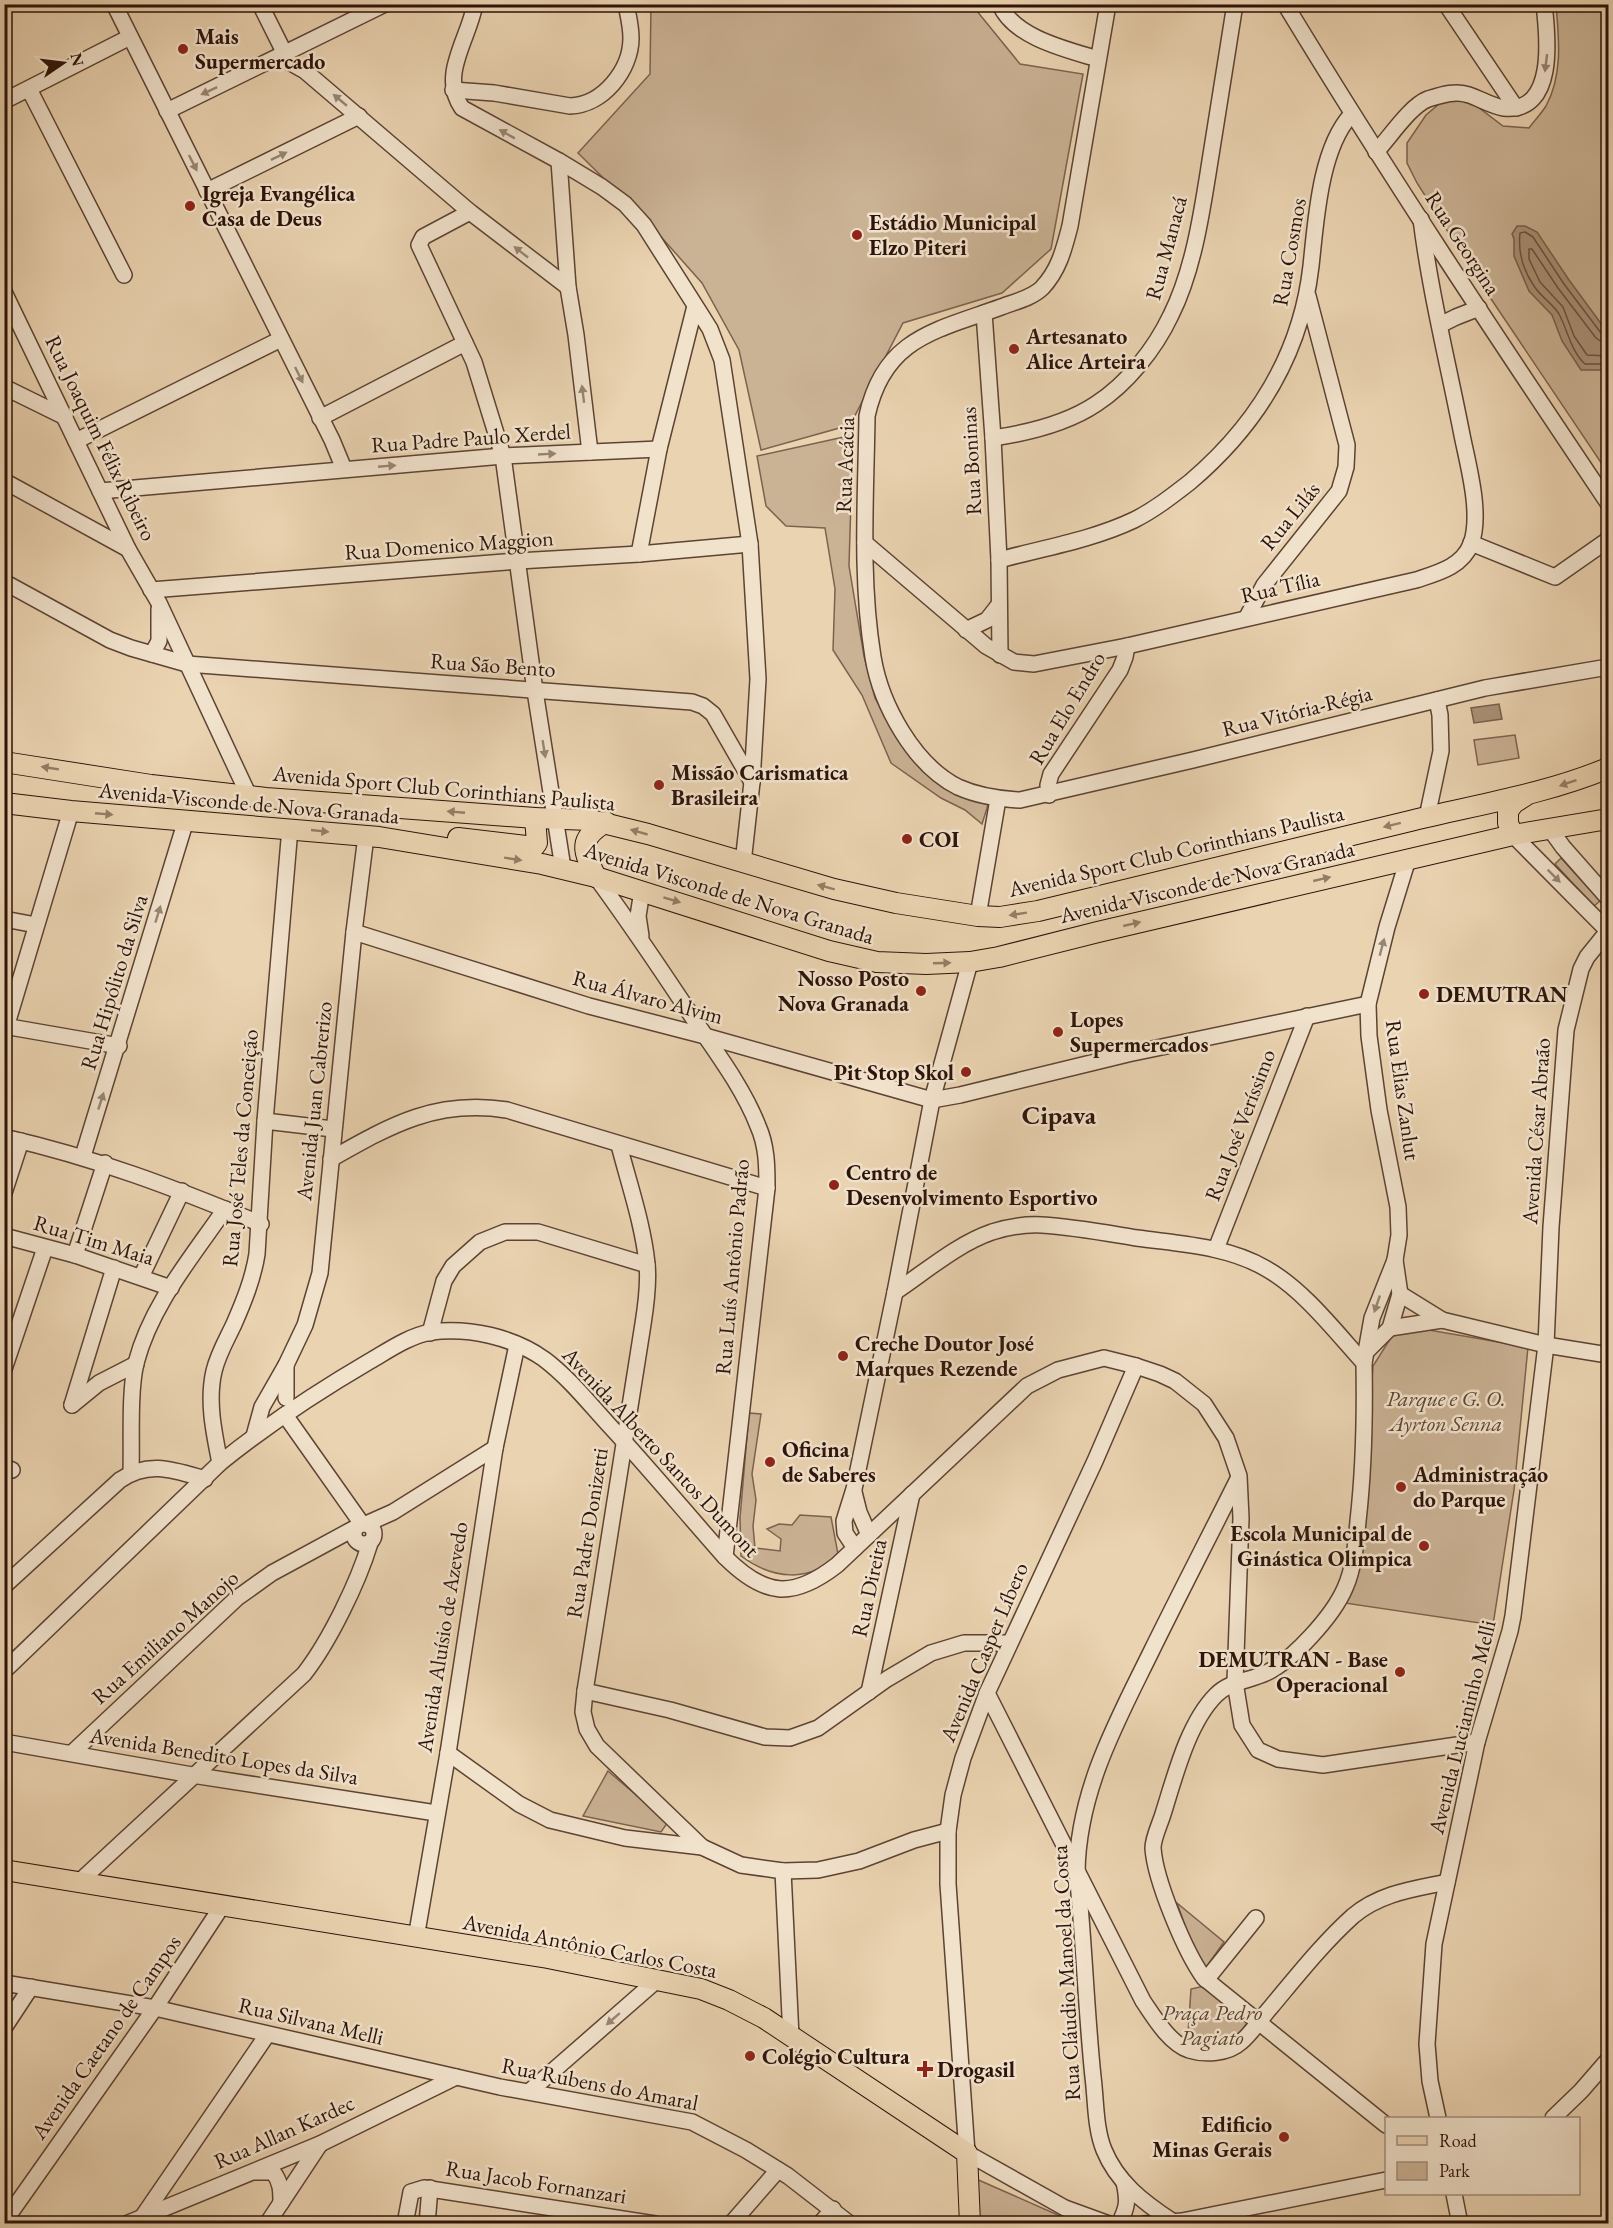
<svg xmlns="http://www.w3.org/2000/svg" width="1613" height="2228" viewBox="0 0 1613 2228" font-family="'EB Garamond',serif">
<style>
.green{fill:#cab294;stroke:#7c624e;stroke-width:1.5}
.water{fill:#aa9278;stroke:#785f4c;stroke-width:1.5}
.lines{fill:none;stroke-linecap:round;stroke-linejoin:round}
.shore{stroke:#6c5240;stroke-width:1.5}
.minor-casing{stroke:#5c4333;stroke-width:18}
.major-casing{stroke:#2d1309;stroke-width:22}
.minor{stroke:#f1e2cc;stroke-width:15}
.major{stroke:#ead3b1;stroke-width:20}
.oneway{fill:#998574}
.oneway2{fill:#957d65}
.poi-dot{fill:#8f2418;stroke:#f1e2cc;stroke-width:2}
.labels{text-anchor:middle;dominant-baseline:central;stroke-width:5;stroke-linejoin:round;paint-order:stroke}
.poi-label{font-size:22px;font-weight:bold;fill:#2d1309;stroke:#f1e2cc;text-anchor:start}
.street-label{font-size:22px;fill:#2d1309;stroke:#f1e2cc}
.park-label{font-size:22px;font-style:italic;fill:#5c4333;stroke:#f1e2cc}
.quarter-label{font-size:26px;font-weight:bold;fill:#2d1309;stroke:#f1e2cc}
</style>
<rect width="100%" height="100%" fill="#ead3b1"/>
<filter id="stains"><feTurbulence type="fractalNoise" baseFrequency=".00333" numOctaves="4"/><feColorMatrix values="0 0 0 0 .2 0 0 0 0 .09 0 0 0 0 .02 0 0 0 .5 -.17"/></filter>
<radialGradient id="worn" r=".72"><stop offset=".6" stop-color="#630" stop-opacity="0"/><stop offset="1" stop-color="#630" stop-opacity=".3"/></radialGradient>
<g class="green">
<polygon points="651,5 972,5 1020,64 1083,74 1051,249 1002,293 903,323 850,425 761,450 739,350 702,283 647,221 578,153 650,74"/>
<path d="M1556,5H1608V473L1481,284L1417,183L1407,163V143L1426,115L1445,99L1466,98L1503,126L1529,128C1534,121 1541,114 1546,106C1563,75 1559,38 1556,5Z"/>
<polygon points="853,435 849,566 864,656 875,698 894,732 940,781 988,805 982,824 965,810 941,798 891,763 862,695 833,650 835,589 825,528 786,526 766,506 757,456"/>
<polygon points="1515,735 1519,758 1478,765 1474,740"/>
<polygon points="1561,858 1600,901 1594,906 1555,864"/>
<polygon points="1423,1329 1528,1347 1514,1490 1493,1625 1338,1602 1349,1586 1369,1422 1373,1366 1392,1336 1404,1330"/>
<path d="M749,1413L761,1414L752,1474L756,1500L753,1526L755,1548L780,1551L781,1539L767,1529L779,1524L792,1525L800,1515L831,1517L838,1554C810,1584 772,1579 741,1556L740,1518Z"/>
<polygon points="608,1771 668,1822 661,1832 583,1816"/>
<polygon points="1177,1903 1224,1942 1202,1973"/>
<path d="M1204,1986L1247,2023C1230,2051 1217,2047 1187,2048L1191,1989Z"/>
<polygon points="974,2178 1076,2223 975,2223"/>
</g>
<g class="water">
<polygon points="1517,226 1525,226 1537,232 1569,280 1608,333 1608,370 1581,370 1562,341 1552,315 1529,291 1514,256 1514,239 1512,234"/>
<polygon points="1499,704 1502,719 1474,723 1471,708"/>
</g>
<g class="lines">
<g class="shore">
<path d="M1608,335L1601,333L1564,284L1533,237L1525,232L1520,233C1518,251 1523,270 1534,286C1541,297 1553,304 1559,314C1568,331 1571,351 1585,364H1608"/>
<polyline points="1608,343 1602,342 1596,338 1558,288 1532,249 1529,249 1529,259 1540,282 1563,307 1574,336 1587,355 1608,356"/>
</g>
<g class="minor-casing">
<g id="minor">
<polyline points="114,4 332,440 344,469"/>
<polyline points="260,4 285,54"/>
<path d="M475,4C469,39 439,75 462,108L559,161L602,187L625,204L644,225L700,313L710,329L722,360L750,544L758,679L752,782L743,863"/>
<path d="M1000,4C1012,37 1068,50 1098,59"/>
<path d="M1108,4L1070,226C1064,249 1059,270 1042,288C1032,298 1014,302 1001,307C935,331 884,338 867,416C866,496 860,578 873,657C881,705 914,765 958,787C978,796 998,799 1020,800L1193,760L1485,688L1608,667"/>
<path d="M1285,4C1388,174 1498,339 1608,503"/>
<polyline points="1446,4 1516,108"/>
<polyline points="280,57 305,71 470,212 568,287"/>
<polyline points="29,89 124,275"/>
<path d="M453,90L494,93L570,106C603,105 631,70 631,38C631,26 628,15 626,4"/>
<polyline points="4,101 130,37"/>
<polyline points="167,111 385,4"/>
<path d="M1376,152C1390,137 1410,106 1428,99C1441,95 1456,90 1469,95C1481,99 1491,106 1504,108C1556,113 1548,38 1544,4"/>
<polyline points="559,161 568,287 576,335 590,452"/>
<polyline points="207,191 359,116"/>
<polyline points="470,212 423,237 419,245 474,362 503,456 535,691 563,868"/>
<polyline points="4,292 128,549 159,603 249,796"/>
<polyline points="984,313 993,438 999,560 1000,655"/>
<polyline points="1440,325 1456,317 1479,308"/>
<polyline points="4,387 65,417"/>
<polyline points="320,418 465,343"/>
<path d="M993,438C1027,433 1066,424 1096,404C1127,384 1155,349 1171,315C1194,269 1202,211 1210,161C1218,109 1227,57 1235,4"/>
<polyline points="76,441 281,339"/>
<polyline points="4,481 128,549"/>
<polyline points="100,491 503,456 659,449"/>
<path d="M865,543L986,646L1014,662L1034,664L1127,646L1416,580C1437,573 1462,567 1471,544C1482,514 1468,465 1462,435C1448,363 1430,292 1421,219"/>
<polyline points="1471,543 1555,577 1608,540"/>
<polyline points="639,554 659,449 695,306"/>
<path d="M999,560C1043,548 1092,540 1134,520C1154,510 1172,496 1190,482C1257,425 1301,354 1311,266C1316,220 1320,149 1351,115"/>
<polyline points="4,582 110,640 131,648 187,664 692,702 703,706 713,714 752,782"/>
<polyline points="151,590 518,561 639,554 750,544"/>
<polyline points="1247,617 1264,585 1339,491 1346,467 1347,445 1308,296"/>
<polyline points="966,630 987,620 998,606"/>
<polyline points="152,654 159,641 159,609"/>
<polyline points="1049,795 1048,785 1051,774 1120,670 1125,657 1127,646"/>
<polyline points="1427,817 1441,751 1440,715 1437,700"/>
<polyline points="1550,829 1563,847 1608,898"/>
<polyline points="1513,835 1608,931"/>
<path d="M596,877C631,925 664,974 697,1024C719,1056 744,1090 758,1126C767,1146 767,1167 767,1188L725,1557"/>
<polyline points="978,916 998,799"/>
<polyline points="4,919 36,925"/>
<polyline points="354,932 589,1006 705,1036 932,1100 960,1095 1128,1054 1368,1004"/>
<polyline points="641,936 638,916 642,891"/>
<polyline points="4,1026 119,1046"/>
<polyline points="4,1034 71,811"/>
<polyline points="265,1121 333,1129"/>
<path d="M4,1137C96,1158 175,1188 261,1224"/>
<path d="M619,1145C629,1184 643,1224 647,1264C649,1283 646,1305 643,1324L585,1691L583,1712L587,1729L597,1746L702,1847"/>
<polyline points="83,1156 186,820"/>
<path d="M331,1159C391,1125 436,1099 507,1110L767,1188"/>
<polyline points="4,1193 21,1141"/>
<polyline points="4,1236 75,1255 171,1288"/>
<polyline points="1216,1249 1307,1016"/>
<polyline points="75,1255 105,1163"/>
<polyline points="141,1277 182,1191"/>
<path d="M895,1292C925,1272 957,1244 992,1232C1008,1227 1026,1224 1042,1225C1074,1227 1106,1233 1137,1238C1180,1244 1227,1246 1265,1268C1303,1289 1335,1331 1364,1363C1365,1416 1364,1468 1358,1521C1356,1543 1354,1568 1345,1588C1333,1616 1293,1660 1266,1673C1249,1681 1230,1681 1216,1695C1188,1723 1175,1776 1163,1814C1160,1824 1153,1838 1153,1848C1155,1880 1185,1952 1204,1978L1386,2125"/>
<polyline points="1400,1294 1442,1320 1546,1345 1608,1355"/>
<polyline points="1390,1328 1442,1320"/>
<polyline points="430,1333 444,1281 453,1266 480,1242 505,1232 538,1232 647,1265"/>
<polyline points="1368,1350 1390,1328 1400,1294 1395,1260"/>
<polyline points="1364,1363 1372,1318 1395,1260 1399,1235 1398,1207 1379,1110 1369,1036 1368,1004 1387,927 1408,859"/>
<polyline points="286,1365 286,1398"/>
<polyline points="4,1369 45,1248"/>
<polyline points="72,1405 114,1268"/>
<polyline points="72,1405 99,1383 136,1364"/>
<polyline points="285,1415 362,1524"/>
<polyline points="254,1436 262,1407 286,1365 305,1325 320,1273 354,932 366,836"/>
<path d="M220,1463C214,1433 207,1401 214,1371C218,1354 227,1339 234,1324C244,1301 253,1279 257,1254L265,1121L290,828"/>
<polyline points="4,1467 12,1470"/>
<path d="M131,1472C132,1441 129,1392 136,1363C151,1305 192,1257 225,1209"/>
<polyline points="854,1492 859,1512 869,1535"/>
<circle cx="364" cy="1534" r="10"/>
<polyline points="366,1524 393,1512 495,1448"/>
<polyline points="855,1548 845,1533 844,1521 854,1489 895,1292 932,1100 970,962"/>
<path d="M4,1586L120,1480C149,1460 174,1470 205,1479"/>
<path d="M4,1671L220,1463C267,1425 317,1392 370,1361C389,1350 409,1336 431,1332C469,1327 513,1337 544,1359C568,1377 588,1402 608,1424C648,1467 686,1513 725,1557C764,1596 792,1600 837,1565L1027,1386L1058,1370L1104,1358L1136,1366L1160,1374L1175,1381L1204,1404L1226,1438L1239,1476L1241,1518L1235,1682L1242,1725L1258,1750L1278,1759L1323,1765L1477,1742"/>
<polyline points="585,1691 670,1710 765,1737 790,1738 818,1728 887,1679 931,1653 964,1643 1009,1643"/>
<polyline points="869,1692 912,1494"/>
<path d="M987,1693L1143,2001C1154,2017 1169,2043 1189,2050C1205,2055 1228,2054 1241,2042C1252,2033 1261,2018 1271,2007C1297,1976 1323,1943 1353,1916C1380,1893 1414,1889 1447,1882"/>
<polyline points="4,1742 192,1775 436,1813"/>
<polyline points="72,1753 237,1598 272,1573 355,1528"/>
<polyline points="448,1753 519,1804 550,1820 625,1838 702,1847 741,1865 783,1871 818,1870 859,1861 914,1840 948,1831"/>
<polyline points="783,1871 791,2037"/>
<path d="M79,1882L304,1674C329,1642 358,1583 370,1543"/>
<polyline points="416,1938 448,1753 495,1448 517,1345"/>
<polyline points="1206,1980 1256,1918"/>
<polyline points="4,1983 155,2008 500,2087 692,2122 746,2150 788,2176 850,2224"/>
<polyline points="4,2028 31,1987"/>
<polyline points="530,2091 657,1980"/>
<polyline points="1438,2118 1430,2081 1427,2044 1434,1944 1477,1742 1510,1631 1513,1616 1546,1345 1551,1227 1566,1030 1581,969 1587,957 1608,931"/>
<polyline points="1553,2118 1581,2091 1608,2060"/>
<path d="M255,2172H273C281,2182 281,2191 281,2203"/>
<polyline points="1454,2194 1460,2224"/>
<polyline points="143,2216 267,2035"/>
<path d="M1172,2221C1143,2202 1117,2182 1104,2150C1095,2128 1096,2100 1093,2077C1086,2009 1084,1940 1077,1872C1078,1792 1116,1723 1150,1654C1179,1595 1209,1537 1238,1479"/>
<polyline points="4,2222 155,2008 222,1906"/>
<polyline points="126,2224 320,2144 456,2077"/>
<polyline points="267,2224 320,2144"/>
<polyline points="405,2224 411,2192 424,2188 655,2224"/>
<polyline points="427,2224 430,2188"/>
<polyline points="731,2224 778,2170"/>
<polyline points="820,2224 833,2209"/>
<polyline points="1109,2224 1065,2208 967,2153 948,1884 948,1831 953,1795 963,1758 987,1693 1095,1461 1136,1366"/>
<path d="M1119,2224C1128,2206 1128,2201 1124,2182"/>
<polyline points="1144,2224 1182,2221 1386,2180"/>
</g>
</g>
<g class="major-casing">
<g id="major">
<path d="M4,762L151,785L266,798L535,818L591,820L648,834L834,889L896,903L978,916L1000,917L1038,911C1161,881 1284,852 1406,822C1474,805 1543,795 1608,768"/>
<polyline points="4,803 71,811 379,837 542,864 596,877 829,951 877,962 926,964 970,962 999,957 1098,932 1513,835 1608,819"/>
<polyline points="1513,835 1508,823 1508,811 1514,803 1525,796"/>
<polyline points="458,838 534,847 537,843 535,818"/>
<path d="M596,877C583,851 577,839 606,822"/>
<polyline points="4,1870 548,1958 701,1989 729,2000 764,2018 967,2153 970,2224"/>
</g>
</g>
<use href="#minor" class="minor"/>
<use href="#major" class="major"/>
</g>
<defs><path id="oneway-solid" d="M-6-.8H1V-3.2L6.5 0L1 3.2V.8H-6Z" transform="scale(1.5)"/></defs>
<g class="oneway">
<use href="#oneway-solid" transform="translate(1546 63) rotate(97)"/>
<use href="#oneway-solid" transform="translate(209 91) rotate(155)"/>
<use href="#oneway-solid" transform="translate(340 100) rotate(-140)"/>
<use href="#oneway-solid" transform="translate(507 134) rotate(-151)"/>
<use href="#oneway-solid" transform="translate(279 156) rotate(-26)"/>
<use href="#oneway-solid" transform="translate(193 163) rotate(63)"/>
<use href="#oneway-solid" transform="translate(521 252) rotate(-142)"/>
<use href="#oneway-solid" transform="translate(299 375) rotate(64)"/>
<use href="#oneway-solid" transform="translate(583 394) rotate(-97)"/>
<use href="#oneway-solid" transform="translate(547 454) rotate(-3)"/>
<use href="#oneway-solid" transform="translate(387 466) rotate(-5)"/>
<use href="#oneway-solid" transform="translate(544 749) rotate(81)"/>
<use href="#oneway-solid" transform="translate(1554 876) rotate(45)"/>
<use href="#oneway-solid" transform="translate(158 914) rotate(-73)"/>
<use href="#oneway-solid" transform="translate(1382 947) rotate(-75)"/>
<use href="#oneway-solid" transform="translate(101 1101) rotate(-72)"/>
<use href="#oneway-solid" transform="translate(1377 1304) rotate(109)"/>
<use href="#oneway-solid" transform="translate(613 2019) rotate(139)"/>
</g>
<g class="oneway2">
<use href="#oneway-solid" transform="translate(50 768) rotate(-171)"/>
<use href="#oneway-solid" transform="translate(1568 783) rotate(161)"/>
<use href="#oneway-solid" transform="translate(456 812) rotate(-175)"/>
<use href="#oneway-solid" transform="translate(104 814) rotate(5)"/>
<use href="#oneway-solid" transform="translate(1392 825) rotate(166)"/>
<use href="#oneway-solid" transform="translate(320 831) rotate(6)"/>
<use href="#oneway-solid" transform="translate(639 832) rotate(-164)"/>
<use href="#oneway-solid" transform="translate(513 859) rotate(9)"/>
<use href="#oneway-solid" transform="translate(1322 879) rotate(-13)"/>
<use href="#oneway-solid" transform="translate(826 887) rotate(-165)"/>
<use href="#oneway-solid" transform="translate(672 900) rotate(17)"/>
<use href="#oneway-solid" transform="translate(1018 914) rotate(171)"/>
<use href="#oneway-solid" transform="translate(1132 924) rotate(-13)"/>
<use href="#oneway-solid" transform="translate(942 963) rotate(-2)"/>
</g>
<g class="poi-dot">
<circle cx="183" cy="49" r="6"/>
<circle cx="190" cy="206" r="6"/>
<circle cx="857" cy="235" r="6"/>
<circle cx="1014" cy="349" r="6"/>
<circle cx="659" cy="785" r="6"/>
<circle cx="907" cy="839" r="6"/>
<circle cx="921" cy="991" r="6"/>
<circle cx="1424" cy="994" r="6"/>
<circle cx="1058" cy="1032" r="6"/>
<circle cx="966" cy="1072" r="6"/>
<circle cx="834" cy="1185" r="6"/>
<circle cx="843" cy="1356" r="6"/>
<circle cx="770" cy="1462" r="6"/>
<circle cx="1401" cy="1487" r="6"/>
<circle cx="1424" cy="1546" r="6"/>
<circle cx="1400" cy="1672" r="6"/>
<circle cx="750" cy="2056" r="6"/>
<path d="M922 2060h6v6h6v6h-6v6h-6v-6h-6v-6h6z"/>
<circle cx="1284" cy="2137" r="6"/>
</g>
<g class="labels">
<g class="poi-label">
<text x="195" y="36">Mais<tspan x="195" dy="25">Supermercado</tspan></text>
<text x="202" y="193">Igreja Evangélica<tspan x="202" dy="25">Casa de Deus</tspan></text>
<text x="869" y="222">Estádio Municipal<tspan x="869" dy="25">Elzo Piteri</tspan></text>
<text x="1026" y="336">Artesanato<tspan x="1026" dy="25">Alice Arteira</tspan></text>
<text x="671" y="772">Missão Carismatica<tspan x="671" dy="25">Brasileira</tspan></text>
<text x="919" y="839">COI</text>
<text x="909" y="978" text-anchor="end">Nosso Posto<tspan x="909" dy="25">Nova Granada</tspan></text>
<text x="1436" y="994">DEMUTRAN</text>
<text x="1070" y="1019">Lopes<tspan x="1070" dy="25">Supermercados</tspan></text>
<text x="954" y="1072" text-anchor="end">Pit Stop Skol</text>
<text x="846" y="1172">Centro de<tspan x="846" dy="25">Desenvolvimento Esportivo</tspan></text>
<text x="855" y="1343">Creche Doutor José<tspan x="855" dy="25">Marques Rezende</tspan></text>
<text x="782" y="1449">Oficina<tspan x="782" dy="25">de Saberes</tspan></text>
<text x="1413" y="1474">Administração<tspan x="1413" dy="25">do Parque</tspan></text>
<text x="1412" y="1533" text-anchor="end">Escola Municipal de<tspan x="1412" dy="25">Ginástica Olimpica</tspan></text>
<text x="1388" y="1659" text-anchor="end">DEMUTRAN - Base<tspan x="1388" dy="25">Operacional</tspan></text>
<text x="762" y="2056">Colégio Cultura</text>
<text x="937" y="2069">Drogasil</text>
<text x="1272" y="2124" text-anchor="end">Edificio<tspan x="1272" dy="25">Minas Gerais</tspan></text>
</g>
<g class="street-label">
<text transform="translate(1463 243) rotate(57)">Rua Georgina</text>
<text transform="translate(1166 248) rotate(-75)">Rua Manacá</text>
<text transform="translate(1289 252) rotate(-80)">Rua Cosmos</text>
<text transform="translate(101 438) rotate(64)">Rua Joaquim Félix Ribeiro</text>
<text transform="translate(471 438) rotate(-4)">Rua Padre Paulo Xerdel</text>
<text transform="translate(971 461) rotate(-93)">Rua Boninas</text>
<text transform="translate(845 465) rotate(-88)">Rua Acácia</text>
<text transform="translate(1290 516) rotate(-51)">Rua Lilás</text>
<text transform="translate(449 545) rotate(-4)">Rua Domenico Maggion</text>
<text transform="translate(1280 587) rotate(-13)">Rua Tília</text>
<text transform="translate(493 665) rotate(4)">Rua São Bento</text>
<text transform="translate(1067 708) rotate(-59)">Rua Elo Endro</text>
<text transform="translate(1297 711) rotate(-14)">Rua Vitória-Régia</text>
<text transform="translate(444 788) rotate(5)">Avenida Sport Club Corinthians Paulista</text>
<text transform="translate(249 803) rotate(5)">Avenida Visconde de Nova Granada</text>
<text transform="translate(1176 851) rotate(-13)">Avenida Sport Club Corinthians Paulista</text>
<text transform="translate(1207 882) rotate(-13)">Avenida Visconde de Nova Granada</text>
<text transform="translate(729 893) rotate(17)">Avenida Visconde de Nova Granada</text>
<text transform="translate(114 982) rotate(-73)">Rua Hipólito da Silva</text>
<text transform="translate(648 997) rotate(15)">Rua Álvaro Alvim</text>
<text transform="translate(1403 1090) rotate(82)">Rua Elias Zanlut</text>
<text transform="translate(314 1101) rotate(-84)">Avenida Juan Cabrerizo</text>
<text transform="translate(1240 1125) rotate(-69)">Rua José Veríssimo</text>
<text transform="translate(1536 1131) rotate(-86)">Avenida César Abraão</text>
<text transform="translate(240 1148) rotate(-85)">Rua José Teles da Conceição</text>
<text transform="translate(94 1240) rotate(17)">Rua Tim Maia</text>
<text transform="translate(732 1267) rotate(-85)">Rua Luís Antônio Padrão</text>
<text transform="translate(661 1452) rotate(47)">Avenida Alberto Santos Dumont</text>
<text transform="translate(587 1533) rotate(-81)">Rua Padre Donizetti</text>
<text transform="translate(869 1588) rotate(-78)">Rua Direita</text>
<text transform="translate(165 1637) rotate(-42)">Rua Emiliano Manojo</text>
<text transform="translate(442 1637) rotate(-81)">Avenida Aluísio de Azevedo</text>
<text transform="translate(984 1652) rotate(-67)">Avenida Casper Líbero</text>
<text transform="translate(1462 1727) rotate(-76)">Avenida Lucianinho Melli</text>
<text transform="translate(224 1756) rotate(9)">Avenida Benedito Lopes da Silva</text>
<text transform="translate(590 1946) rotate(11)">Avenida Antônio Carlos Costa</text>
<text transform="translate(1066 1973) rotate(-93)">Rua Cláudio Manoel da Costa</text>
<text transform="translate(311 2021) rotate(13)">Rua Silvana Melli</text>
<text transform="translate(106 2037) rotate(-55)">Avenida Caetano de Campos</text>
<text transform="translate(600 2084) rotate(11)">Rua Rubens do Amaral</text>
<text transform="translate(284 2132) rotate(-24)">Rua Allan Kardec</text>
<text transform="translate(536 2182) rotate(9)">Rua Jacob Fornanzari</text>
</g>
<g class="park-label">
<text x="1446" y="1398">Parque e G. O.<tspan x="1446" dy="25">Ayrton Senna</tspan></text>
<text x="1212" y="2012">Praça Pedro<tspan x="1212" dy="25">Pagiato</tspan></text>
</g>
<g class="quarter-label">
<text x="1059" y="1115">Cipava</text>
</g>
</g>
<rect width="1613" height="2228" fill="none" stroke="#ead3b1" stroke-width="24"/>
<rect x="6" y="6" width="1601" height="2216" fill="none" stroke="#2d1309" stroke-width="3"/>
<rect x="12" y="12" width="1589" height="2204" fill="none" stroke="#2d1309" stroke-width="1.5"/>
<rect x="1385" y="2117" width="195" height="78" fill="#f1e2cc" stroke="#a38f7e" stroke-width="1.5"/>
<rect x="1397" y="2136" width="30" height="9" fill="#ead3b1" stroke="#a38f7e" stroke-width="1.5"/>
<text x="1439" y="2147" font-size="18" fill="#2d1309">Road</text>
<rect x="1397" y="2162" width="30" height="18" fill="#cab294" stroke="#a38f7e" stroke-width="1.5"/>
<text x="1439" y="2177" font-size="18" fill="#2d1309">Park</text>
<g transform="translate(63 63) rotate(76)" stroke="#f1e2cc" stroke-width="4.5" paint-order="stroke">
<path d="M0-4.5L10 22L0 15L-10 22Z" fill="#2d1309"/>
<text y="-9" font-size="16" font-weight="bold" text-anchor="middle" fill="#2d1309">N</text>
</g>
<rect width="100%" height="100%" filter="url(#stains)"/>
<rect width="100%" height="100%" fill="url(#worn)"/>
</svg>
